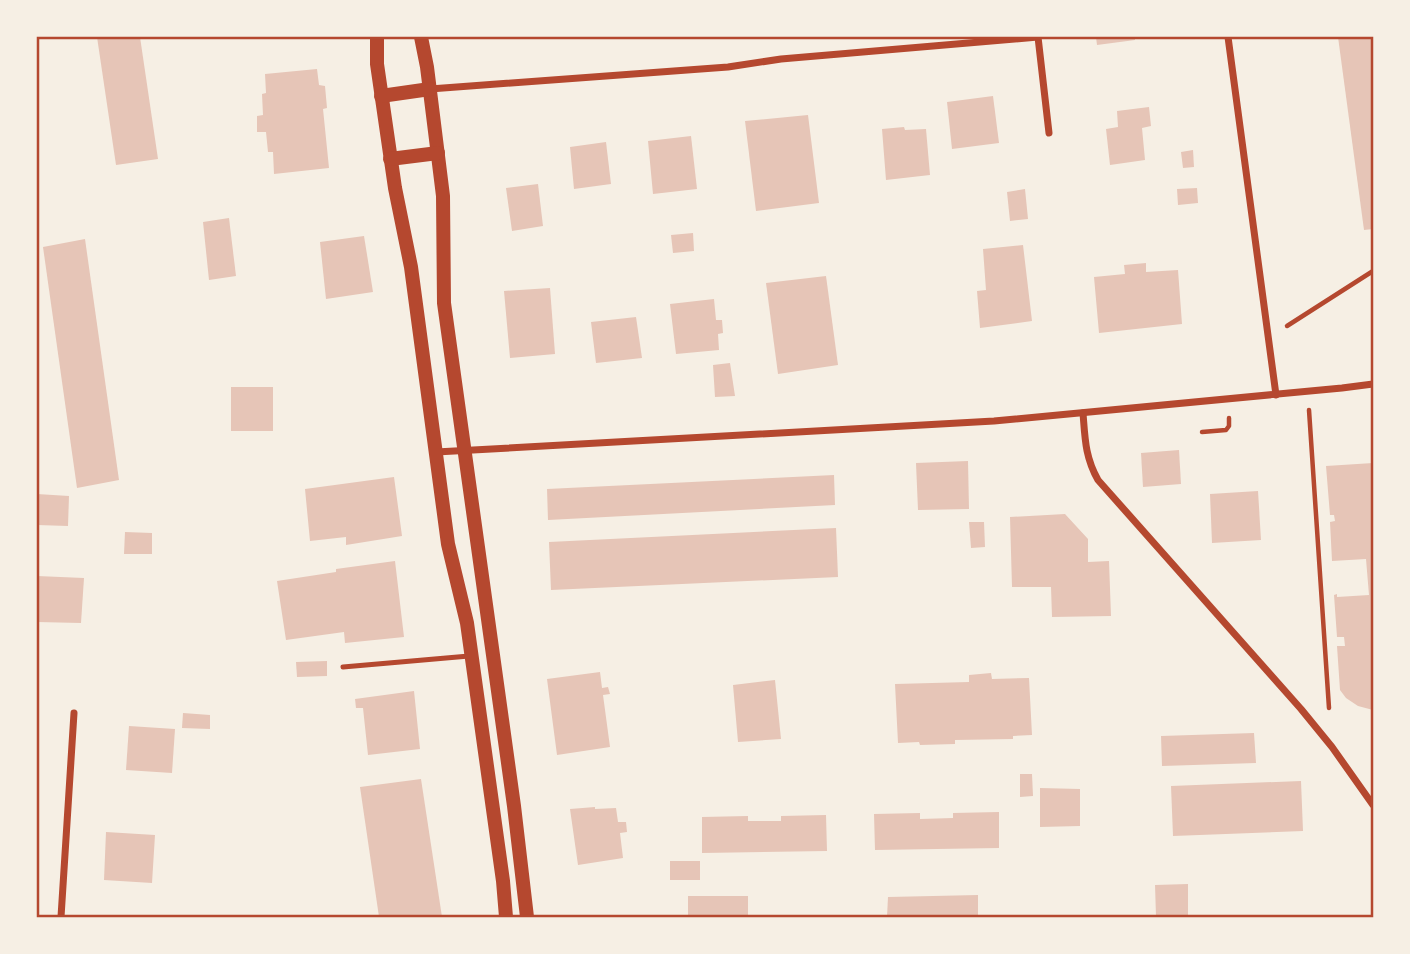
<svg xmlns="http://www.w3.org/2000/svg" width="1410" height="954" viewBox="0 0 1410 954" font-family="Barlow,sans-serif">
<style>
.building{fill:#e6c5b7}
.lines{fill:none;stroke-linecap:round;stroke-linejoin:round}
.path{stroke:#b5482f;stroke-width:4.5}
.service{stroke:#b5482f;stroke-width:5}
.minor{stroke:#b5482f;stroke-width:7}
.secondary{stroke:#b5482f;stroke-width:14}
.neatline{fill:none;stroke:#b5482f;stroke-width:2.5}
</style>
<rect width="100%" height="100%" fill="#f6efe4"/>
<g class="building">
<polygon points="97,37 140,37 158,159 116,165"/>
<polygon points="1096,37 1135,37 1135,40 1097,45"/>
<polygon points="1338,37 1373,37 1373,229 1364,230"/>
<polygon points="317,69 319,85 325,86 327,108 323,109 329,168 274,174 273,152 268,152 266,132 257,132 257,116 263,115 262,94 266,93 265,74"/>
<polygon points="993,96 999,143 952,149 947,102"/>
<polygon points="1149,107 1151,126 1142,128 1145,160 1110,165 1106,129 1118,127 1117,111"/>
<polygon points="808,115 819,203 756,211 745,121"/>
<polygon points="904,127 905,130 926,129 930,175 886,180 882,129"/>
<polygon points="691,136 697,189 653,194 648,141"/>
<polygon points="606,142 611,184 574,189 570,147"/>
<polygon points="1193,150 1194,167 1183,168 1181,152"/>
<polygon points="538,184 543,226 512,231 506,188"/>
<polygon points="1197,188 1198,203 1178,205 1177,189"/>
<polygon points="1025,189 1028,219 1010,221 1007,192"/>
<polygon points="229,218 236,276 209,280 203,222"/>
<polygon points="693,233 694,251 673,253 671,235"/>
<polygon points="364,236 373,292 326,299 320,242"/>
<polygon points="85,239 119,480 77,488 43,247"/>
<polygon points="1023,245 1032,321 980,328 977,291 986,290 983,249"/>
<polygon points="1146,263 1146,272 1178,270 1182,324 1099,333 1094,277 1125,274 1124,265"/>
<polygon points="826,276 838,365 778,374 766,283"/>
<polygon points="550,288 555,354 510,358 504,291"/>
<polygon points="714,299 716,320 722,320 723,333 718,334 719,350 676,354 670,304"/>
<polygon points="636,317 642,358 596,363 591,322"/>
<polygon points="730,363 735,396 715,397 713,365"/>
<rect x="231" y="387" width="42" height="44"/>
<polygon points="1179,450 1181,484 1143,487 1141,453"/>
<polygon points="968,461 969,509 918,510 916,463"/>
<polygon points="1373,463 1373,710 1358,706 1346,698 1340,690 1337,646 1345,646 1344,637 1337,637 1334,595 1337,594 1337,597 1369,595 1366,559 1332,561 1330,522 1335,521 1334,515 1330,515 1326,466"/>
<polygon points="834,475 835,505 548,520 547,489"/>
<polygon points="394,477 402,536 346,545 346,537 310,541 305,489"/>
<polygon points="1258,491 1261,540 1212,543 1210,494"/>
<polygon points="37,494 69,496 68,526 37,525"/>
<polygon points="1065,514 1088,539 1088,562 1109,561 1111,616 1052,617 1051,587 1012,587 1010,517"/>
<polygon points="969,522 984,522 985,547 971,548"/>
<polygon points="836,528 838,577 551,590 549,542"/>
<polygon points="125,532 152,533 152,554 124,554"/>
<polygon points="395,561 404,637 345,643 344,632 286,640 277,581 336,572 336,569"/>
<polygon points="37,576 84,578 81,623 37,622"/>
<polygon points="327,661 327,676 297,677 296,662"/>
<polygon points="600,672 602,688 608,687 610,694 603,695 610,747 557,755 547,679"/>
<polygon points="991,673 992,679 1029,678 1032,735 1013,736 1013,739 955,740 955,744 920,745 919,742 898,743 895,684 969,682 969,675"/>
<polygon points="775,680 781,739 738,742 733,685"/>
<polygon points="414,691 420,749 368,755 363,708 356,708 355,699"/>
<polygon points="183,713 210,715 210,729 182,728"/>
<polygon points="129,726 175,729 172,773 126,770"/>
<polygon points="1254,733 1256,763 1162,766 1161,736"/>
<polygon points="1020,774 1032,774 1033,796 1020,797"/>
<polygon points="421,779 442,917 379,917 360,787"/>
<polygon points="1301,781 1303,831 1173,836 1171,786"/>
<polygon points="1040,788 1080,789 1080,826 1040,827"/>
<polygon points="595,807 595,809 616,808 618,822 626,822 627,832 620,833 623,858 578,865 570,809"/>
<polygon points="999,812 999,848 875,850 874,814 920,813 920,819 953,818 953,813"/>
<polygon points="826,815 827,851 702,853 702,817 748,816 748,821 781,821 781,816"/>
<polygon points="106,832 155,835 152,883 104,880"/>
<rect x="670" y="861" width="30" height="19"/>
<polygon points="1188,884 1188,917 1156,917 1155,885"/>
<polygon points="978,895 978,917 887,917 888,897"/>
<rect x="688" y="896" width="60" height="21"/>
</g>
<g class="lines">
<g class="path">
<polyline points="1287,326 1373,271"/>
<polyline points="1309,410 1329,708"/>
<polyline points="1202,432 1226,430 1229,426 1229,418"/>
</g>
<polyline class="service" points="343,667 469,656"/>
<g class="minor">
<polyline points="1038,37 1049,133"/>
<polyline points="1228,37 1276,395"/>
<polyline points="430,89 728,67 781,59 1038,37"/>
<path d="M1083,413C1085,438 1085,457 1098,480L1301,709L1332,747L1373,805"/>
<polyline points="436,452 994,421 1342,388 1373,384"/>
<polyline points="61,917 74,713"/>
</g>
<g class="secondary">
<polyline points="377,37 377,64 395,188 411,267 448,544 467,623 503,881 506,917"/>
<polyline points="421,37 427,67 443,196 444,303 514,806 527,917"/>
<polyline points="381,96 430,89"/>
<polyline points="390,159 438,153"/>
</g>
</g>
<rect width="1410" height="954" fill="none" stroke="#f6efe4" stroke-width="77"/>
<rect x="38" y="38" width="1334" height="878" class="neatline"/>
</svg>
